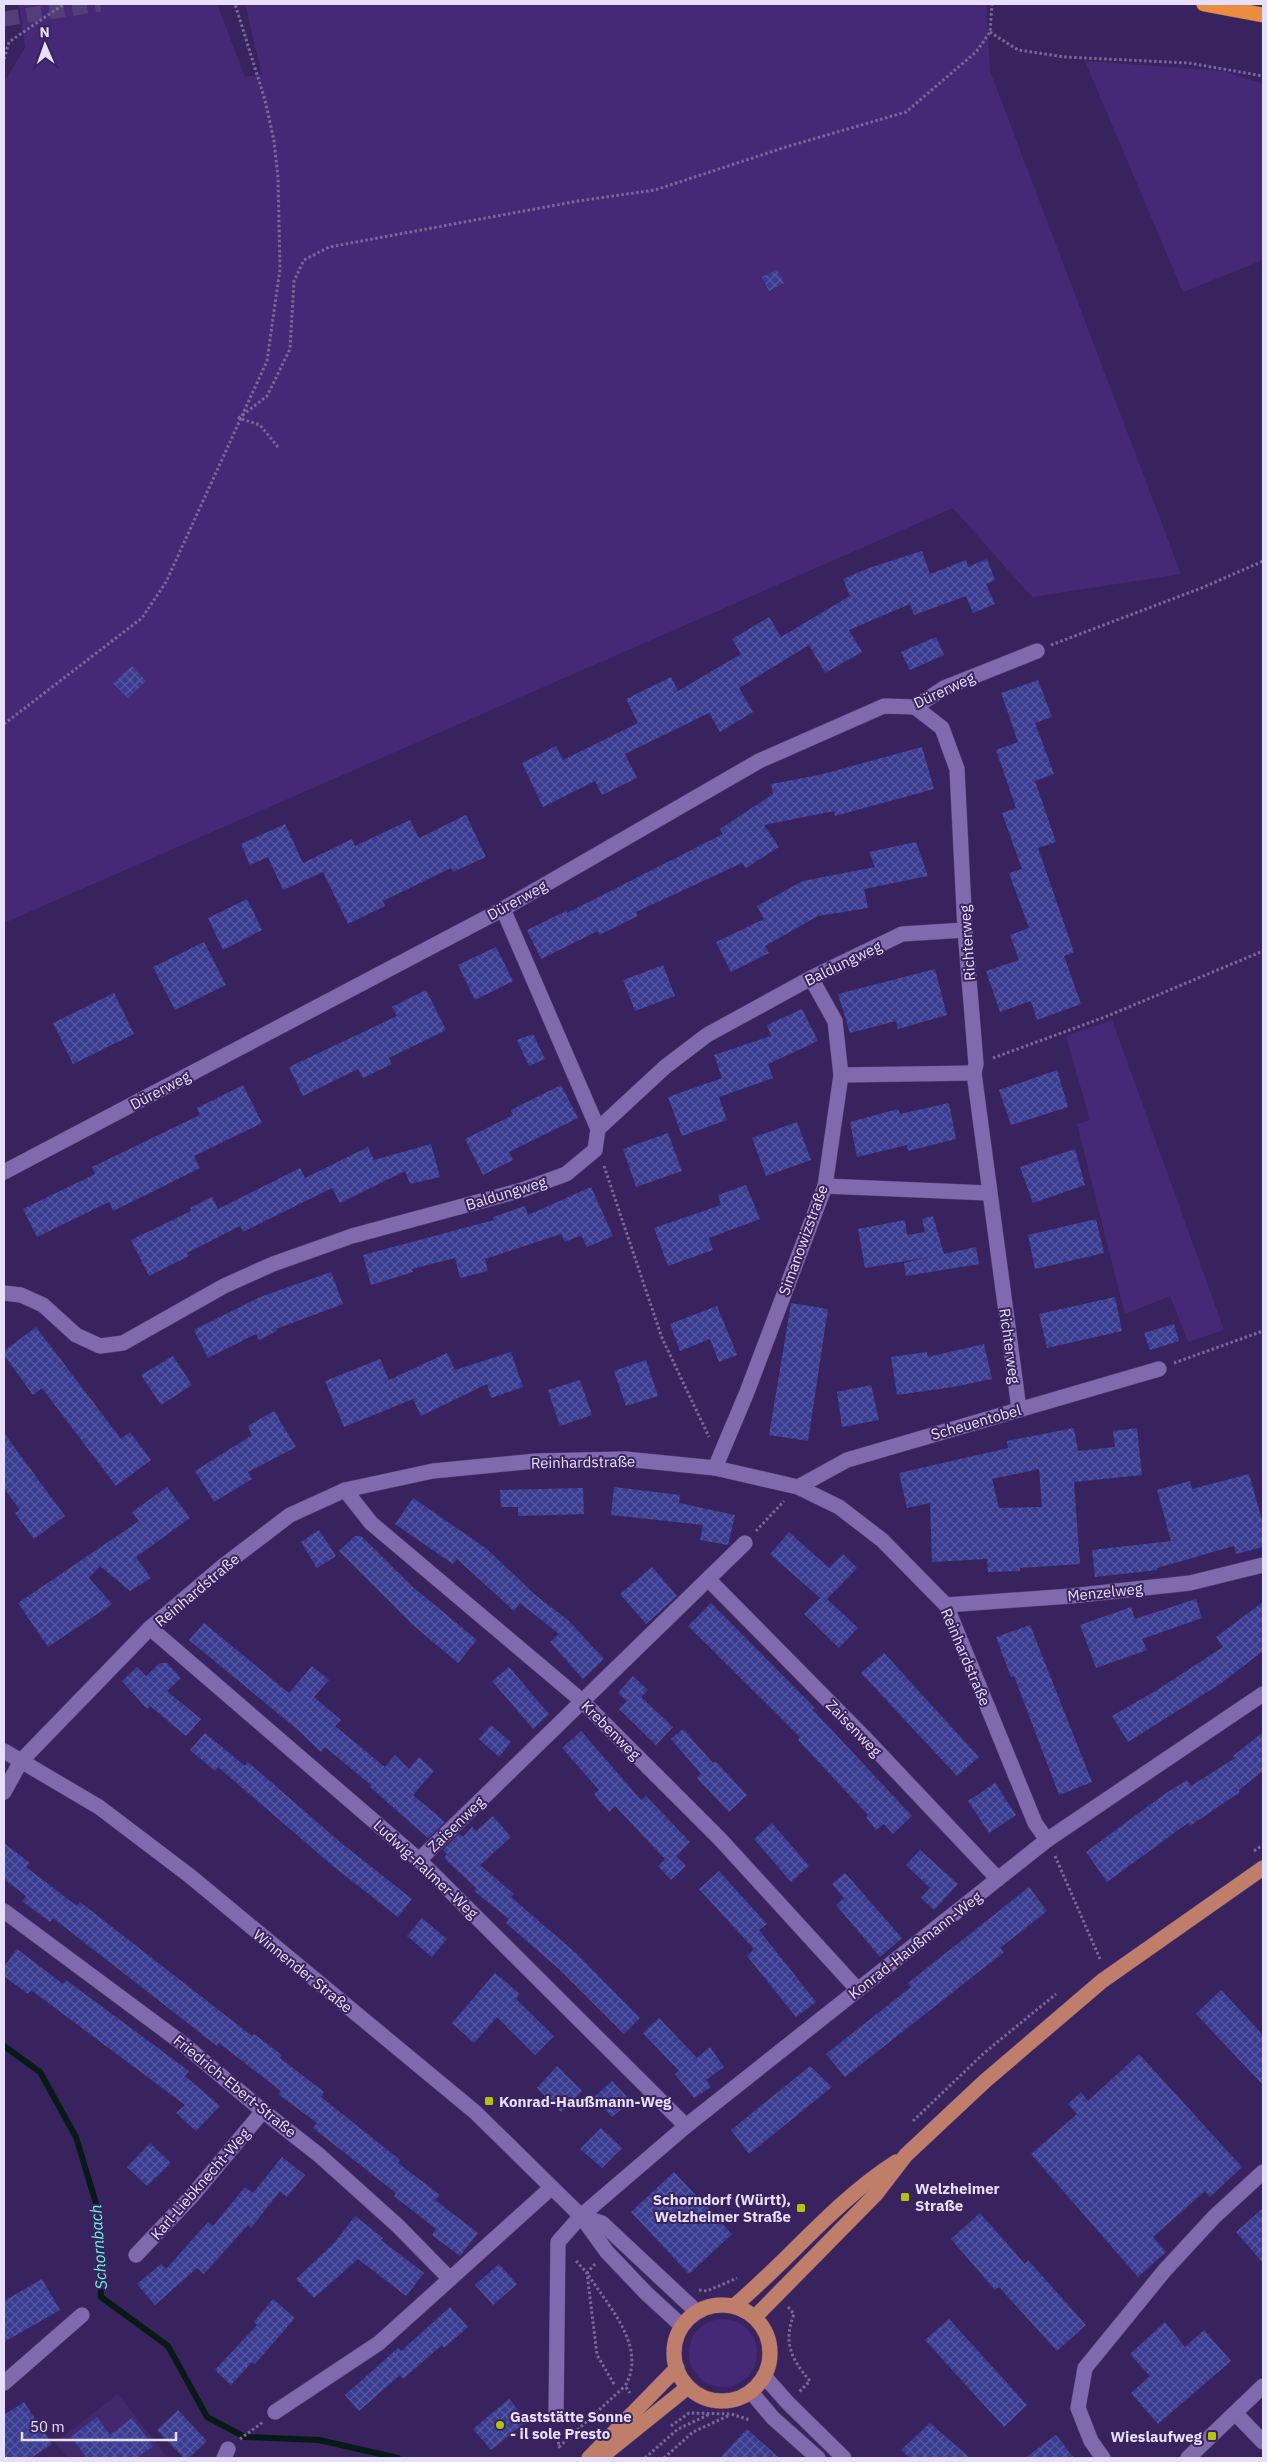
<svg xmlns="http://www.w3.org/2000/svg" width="1267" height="2462" viewBox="0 0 1267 2462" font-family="'IBM Plex Sans',sans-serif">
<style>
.built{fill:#42296d}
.grass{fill:#462976}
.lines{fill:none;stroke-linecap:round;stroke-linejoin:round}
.stream{stroke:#071a16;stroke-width:6}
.building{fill:url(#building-cross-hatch);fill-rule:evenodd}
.highway-tunnel{stroke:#533f77;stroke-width:15;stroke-dasharray:15 8;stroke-linecap:butt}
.minor-casing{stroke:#543f73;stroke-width:16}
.major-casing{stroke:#543f73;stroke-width:16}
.highway-casing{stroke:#543f73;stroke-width:16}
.path{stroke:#796899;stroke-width:3;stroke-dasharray:2.5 2.5;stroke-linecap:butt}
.minor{stroke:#7e6aac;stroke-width:15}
.major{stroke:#bf7e6a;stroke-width:15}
.highway{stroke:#eb8c3e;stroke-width:15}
.poi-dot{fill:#b1c500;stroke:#39235f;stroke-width:2}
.labels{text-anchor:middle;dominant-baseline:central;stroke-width:4;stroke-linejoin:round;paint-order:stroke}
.street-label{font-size:15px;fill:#e7dffd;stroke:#39235f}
.poi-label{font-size:15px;font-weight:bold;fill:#e7dffd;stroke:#39235f;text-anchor:start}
.water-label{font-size:16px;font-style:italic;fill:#68fadb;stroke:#39235f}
</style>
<defs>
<pattern id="building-cross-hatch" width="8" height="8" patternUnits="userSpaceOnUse" patternTransform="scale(1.25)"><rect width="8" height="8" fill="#393c90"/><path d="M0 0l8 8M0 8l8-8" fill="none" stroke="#5658a0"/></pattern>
</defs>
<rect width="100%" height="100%" fill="#39235f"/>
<polygon class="built" points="118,2394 167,2457 68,2458 55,2443"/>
<g class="grass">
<polygon points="19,4 217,4 245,77 262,74 245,4 986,4 990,71 1181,574 1032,597 953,508 4,923 4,82 25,48"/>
<polygon points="1085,61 1223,71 1263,84 1263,260 1183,292"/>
<polygon points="1112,1020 1224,1330 1188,1342 1170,1296 1125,1314 1077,1124 1090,1120 1066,1036"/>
<circle cx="723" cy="2353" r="34"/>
</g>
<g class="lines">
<polyline class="stream" points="4,2046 40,2072 76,2137 98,2210 101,2297 168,2346 207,2417 245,2437 319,2440 398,2458"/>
</g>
<g class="building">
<polygon points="777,270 784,283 769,291 762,277"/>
<polygon points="922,551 930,574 966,560 968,567 987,559 995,580 986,584 995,604 973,613 966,596 914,615 910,604 849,630 862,652 825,673 809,645 739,688 753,712 720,732 709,713 625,754 637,778 602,795 595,781 543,807 522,763 556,746 563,760 638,723 626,699 671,677 678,691 741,654 732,639 769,617 781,637 850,596 843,579 869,568"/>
<polygon points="936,637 944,655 910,670 901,652"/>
<polygon points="132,666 146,681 128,698 113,683"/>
<polygon points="1038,680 1052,717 1035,723 1054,774 1035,781 1056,842 1038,848 1074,952 1064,956 1081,1004 1037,1020 1031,1001 1000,1012 986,971 1019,960 1010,935 1029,928 1009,873 1022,869 1002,813 1016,808 996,750 1018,742 1001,693"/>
<polygon points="922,747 934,789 835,816 834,811 764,825 779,847 746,868 742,863 636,912 638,916 599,935 598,931 541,959 527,930 566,911 567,913 723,834 720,829 773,794 771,784 819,775"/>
<polygon points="466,815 486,857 453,872 451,868 383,901 385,906 348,924 323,872 283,890 268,857 250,865 241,844 285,824 303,863 352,839 355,846 410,820 419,838"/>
<polygon points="916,842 928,876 864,889 868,908 818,916 765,946 769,953 731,972 716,942 764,919 757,906 803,881 875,867 869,852"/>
<polygon points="247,899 262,930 223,950 208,918"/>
<polygon points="204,942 226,985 175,1010 153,967"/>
<polygon points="496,947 513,981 475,1000 458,965"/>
<polygon points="663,965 675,996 635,1011 623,980"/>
<polygon points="935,969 947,1015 898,1029 896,1021 850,1033 838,994"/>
<polygon points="426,990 446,1030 389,1058 392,1064 363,1078 358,1069 303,1096 289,1067 397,1016 392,1007"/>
<polygon points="114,993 134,1034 73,1064 53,1023"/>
<polygon points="802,1009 818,1041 768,1064 773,1078 719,1097 727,1120 682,1136 668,1097 722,1078 714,1055 771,1036 767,1025"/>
<polygon points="533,1034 545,1059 529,1066 517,1040"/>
<polygon points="1057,1070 1068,1107 1011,1125 999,1090"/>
<polygon points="243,1085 262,1123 194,1156 200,1168 156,1190 113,1211 109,1202 37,1237 23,1209 95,1174 92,1167 200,1115 197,1108"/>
<polygon points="561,1085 578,1118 509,1152 513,1160 483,1175 465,1139 513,1115 511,1110"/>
<polygon points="949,1103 956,1139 908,1151 907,1145 857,1157 850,1122 898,1109 900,1114"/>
<polygon points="797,1122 811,1160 766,1176 752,1138"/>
<polygon points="668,1133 682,1171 636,1187 623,1149"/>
<polygon points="431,1144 440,1177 410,1184 405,1171 340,1203 332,1188 243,1232 240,1226 187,1253 189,1256 149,1276 131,1240 191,1211 190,1208 212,1197 218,1209 300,1168 305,1178 368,1147 374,1160"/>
<polygon points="1075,1149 1085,1185 1033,1203 1020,1167"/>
<polygon points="746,1185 760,1219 709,1238 713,1250 668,1266 654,1228 721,1205 718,1195"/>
<polygon points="591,1187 613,1236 587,1247 581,1235 565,1242 561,1234 485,1259 488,1271 460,1278 455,1258 412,1269 413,1272 371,1285 363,1255 494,1220 493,1217 525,1206 528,1215"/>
<polygon points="933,1216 944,1254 976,1247 979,1264 906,1276 904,1263 929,1257 865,1268 858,1229 905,1220 907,1235 925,1232 922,1219"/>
<polygon points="1096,1219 1104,1253 1035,1269 1028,1235"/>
<polygon points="331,1272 343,1304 276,1329 277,1331 259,1340 256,1334 208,1358 194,1330 260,1297"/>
<polygon points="1115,1297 1122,1331 1047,1348 1039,1314"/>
<polygon points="791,1303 828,1309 808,1441 769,1435"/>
<polygon points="717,1306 737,1355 719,1362 710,1339 680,1351 670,1324"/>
<polygon points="1174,1324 1179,1341 1150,1350 1144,1333"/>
<polygon points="36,1327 121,1439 130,1432 151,1460 116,1486 42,1388 33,1395 4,1355 4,1351"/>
<polygon points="984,1344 992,1379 953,1387 897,1395 891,1357 927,1352 928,1357"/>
<polygon points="511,1352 523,1387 491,1398 487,1384 421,1416 413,1399 344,1427 325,1381 380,1359 389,1380 447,1353 455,1370"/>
<polygon points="173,1356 192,1385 161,1405 141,1375"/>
<polygon points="646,1360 658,1396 626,1406 614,1371"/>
<polygon points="580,1380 592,1415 560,1426 548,1390"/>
<polygon points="871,1385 879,1420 842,1427 837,1392"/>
<polygon points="274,1411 296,1447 248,1472 252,1479 214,1502 195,1471 252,1435 248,1426"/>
<path d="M1074,1428L1078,1451L1115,1447L1113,1431L1137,1428L1142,1475L1074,1482L1080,1564L1020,1568V1571L988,1572L987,1559L932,1562L930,1503L907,1508L899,1473L1008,1448L1007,1441ZM1039,1469L1042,1507L999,1508L992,1479Z"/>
<polygon points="4,1433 65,1516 34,1539 15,1513 20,1510 4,1488"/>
<polygon points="1249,1474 1263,1524 1263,1547 1236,1554 1234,1546 1157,1568 1157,1570 1095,1577 1092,1550 1171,1541 1157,1490 1190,1481 1192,1489"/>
<polygon points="167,1487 190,1518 136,1557 151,1578 130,1591 100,1566 89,1578 112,1604 48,1647 18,1603 139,1521 132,1512"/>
<polygon points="614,1487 680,1495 679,1503 735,1515 728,1545 700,1540 703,1525 611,1515"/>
<polygon points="583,1488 584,1514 518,1516 518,1507 501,1507 500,1490"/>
<polygon points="413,1498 487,1549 534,1594 568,1620 604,1659 583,1679 550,1642 559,1634 520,1603 514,1611 457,1559 453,1564 395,1524"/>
<polygon points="319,1530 336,1556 317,1568 301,1542"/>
<polygon points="789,1532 829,1568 843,1554 857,1568 827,1599 858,1628 839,1648 804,1614 820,1598 770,1554"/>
<polygon points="355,1536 361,1536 413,1587 477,1640 458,1663 414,1626 339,1551"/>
<polygon points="652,1567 677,1596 646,1624 620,1594"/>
<polygon points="1196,1599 1202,1618 1142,1639 1147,1650 1096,1668 1080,1625 1131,1607 1135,1619"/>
<polygon points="1263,1602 1263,1651 1220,1684 1128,1742 1112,1716 1157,1690 1223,1647 1216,1637"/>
<polygon points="711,1603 815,1708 813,1710 912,1816 893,1834 884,1824 876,1830 866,1817 868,1815 798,1740 800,1737 688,1626"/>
<polygon points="204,1623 289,1693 312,1666 329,1680 314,1697 341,1720 335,1726 385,1767 395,1755 409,1769 419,1757 434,1771 413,1795 445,1822 428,1838 370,1787 371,1785 325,1747 321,1752 298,1730 189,1640"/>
<polygon points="1030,1625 1092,1782 1059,1795 1014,1676 1011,1677 996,1637"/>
<polygon points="884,1653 979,1757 957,1776 861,1673"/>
<polygon points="160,1663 167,1663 181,1678 167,1691 201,1719 186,1736 150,1706 147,1709 122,1681 137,1667 146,1676"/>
<polygon points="509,1667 549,1714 533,1729 492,1681"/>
<polygon points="633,1676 648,1690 641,1697 673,1727 656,1745 619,1709 627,1701 618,1693"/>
<polygon points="491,1725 511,1742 499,1757 479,1739"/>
<polygon points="683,1729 713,1763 715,1761 747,1795 729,1812 697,1778 701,1774 671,1739"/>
<polygon points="581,1731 641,1800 646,1796 690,1842 676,1856 686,1866 671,1880 658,1866 665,1859 615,1806 609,1812 594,1794 599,1790 562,1748"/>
<polygon points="1263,1732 1263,1771 1239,1790 1240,1792 1190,1826 1188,1823 1107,1882 1086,1852 1166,1793 1187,1780 1191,1786 1235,1758 1233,1756"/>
<polygon points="205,1733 245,1766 248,1762 340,1842 412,1899 398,1917 334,1867 218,1767 215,1771 190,1750"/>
<polygon points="995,1783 1016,1815 989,1833 968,1801"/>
<polygon points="493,1816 511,1837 480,1865 514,1894 511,1897 577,1954 640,2018 624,2034 559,1969 506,1923 509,1919 474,1891 476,1888 444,1858 447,1854 443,1850 459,1834 463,1837 472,1827 476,1831"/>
<polygon points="772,1823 809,1866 791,1882 754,1839"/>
<polygon points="4,1843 30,1863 26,1867 77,1906 80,1902 252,2036 254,2034 282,2055 280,2058 324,2092 321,2097 400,2160 398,2163 440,2195 435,2200 478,2233 460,2256 432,2235 436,2229 394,2196 396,2193 313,2128 317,2123 278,2094 281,2091 219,2043 217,2046 53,1918 50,1922 22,1901 26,1896 4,1879"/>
<polygon points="920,1850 958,1884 934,1910 921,1898 930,1888 906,1865"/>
<polygon points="719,1871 767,1924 759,1930 816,2002 796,2017 747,1956 754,1949 699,1889"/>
<polygon points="845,1873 902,1938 880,1957 836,1905 844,1898 832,1884"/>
<polygon points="1029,1887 1047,1911 1000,1948 1004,1952 845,2077 826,2054 911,1987 908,1983"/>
<polygon points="422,1918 447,1939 432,1957 407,1936"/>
<polygon points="17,1949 63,1984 66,1980 189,2071 185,2076 220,2106 196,2131 176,2113 185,2105 31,1990 28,1994 4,1976 4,1967"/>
<polygon points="495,1973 520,1994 516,1999 554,2036 535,2055 497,2017 474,2043 452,2023"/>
<polygon points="1221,1990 1263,2035 1263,2085 1196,2014"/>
<polygon points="659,2018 697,2058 710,2047 724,2067 706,2080 711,2087 694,2098 675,2074 679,2071 643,2033"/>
<polygon points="1139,2054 1242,2167 1210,2197 1205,2191 1153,2237 1166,2252 1138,2277 1031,2154 1077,2114 1068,2104 1081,2092 1088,2101"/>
<polygon points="557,2066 582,2091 561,2112 537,2088"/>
<polygon points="810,2066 832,2087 749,2154 731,2130"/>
<polygon points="612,2081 631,2101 612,2117 594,2097"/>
<polygon points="601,2128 622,2148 602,2168 580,2149"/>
<polygon points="150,2143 171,2163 147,2186 127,2167"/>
<polygon points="282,2157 305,2175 287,2197 280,2191 251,2228 248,2225 204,2274 197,2268 155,2305 137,2284 161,2264 166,2269 208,2222 213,2226 245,2187 253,2193"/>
<polygon points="674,2172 732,2234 689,2274 631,2212"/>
<polygon points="1263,2208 1263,2263 1236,2232"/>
<polygon points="980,2213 1025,2264 1028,2260 1086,2325 1057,2351 999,2287 995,2290 951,2239"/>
<polygon points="355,2216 383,2238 381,2240 424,2273 406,2296 358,2259 314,2298 296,2279 335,2242"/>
<polygon points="499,2264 517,2284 493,2305 475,2285"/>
<polygon points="42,2279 60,2310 4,2342 4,2301"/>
<polygon points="273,2299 295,2318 255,2364 252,2362 231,2385 215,2370 257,2325 254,2322"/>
<polygon points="450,2307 468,2327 444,2348 442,2345 403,2379 400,2375 359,2411 345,2395 398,2348 401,2351"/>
<polygon points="949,2319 1027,2405 1004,2427 925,2340"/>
<polygon points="1165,2322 1185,2347 1204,2330 1231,2361 1158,2424 1131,2393 1150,2376 1130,2354"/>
<polygon points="509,2399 527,2421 491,2450 473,2429"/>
<polygon points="24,2402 52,2444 31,2458 4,2458 4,2415"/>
<polygon points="178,2410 207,2441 189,2458 184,2458 157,2430"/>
<polygon points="97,2417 110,2435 132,2418 153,2446 137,2458 87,2458 71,2437"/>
<polygon points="930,2423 970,2458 910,2458 901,2450"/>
<polygon points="747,2429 779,2458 720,2458"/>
<polygon points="1056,2435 1074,2458 1025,2458"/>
</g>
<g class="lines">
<polyline class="highway-tunnel" points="4,19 100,4"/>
<g class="minor-casing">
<g id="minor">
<polyline points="915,707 942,728 957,769 965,930 976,1064 974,1073 1019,1409"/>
<polyline points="503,909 598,1129"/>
<polyline points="841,1075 974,1073"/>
<polyline points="4,1172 503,909 759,761 884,706 915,707 944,688 1037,651"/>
<polyline points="825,1186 988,1193"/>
<polyline points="4,1293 21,1295 43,1305 76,1335 100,1346 123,1343 224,1286 273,1264 352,1236 522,1190 566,1174 595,1150 598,1129 665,1067 707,1035 811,978 902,934 965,930"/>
<polyline points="715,1468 747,1392 825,1186 841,1075 835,1021 811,978"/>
<polyline points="798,1487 847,1460 1159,1369"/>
<polyline points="345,1490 371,1523 582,1701 720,1839 858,1990"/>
<polyline points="708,1579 863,1736 998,1879"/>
<polyline points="946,1605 1071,1596 1190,1583 1263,1565"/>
<polyline points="150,1628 419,1860 686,2126"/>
<polyline points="4,1751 99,1807 190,1876 475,2112 581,2216 607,2252 646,2293 682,2326"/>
<polyline points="4,1792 21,1761 150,1628 223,1566 290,1515 345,1490 433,1471 536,1461 625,1459 715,1468 798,1487 839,1507 882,1540 946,1605 1035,1823 1047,1840"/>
<polyline points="419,1860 745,1543"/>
<polyline points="4,1911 182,2043 263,2111 319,2155 398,2226 450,2279"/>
<polyline points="581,2216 602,2223 697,2312"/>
<polyline points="136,2255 192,2196 263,2111"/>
<polyline points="764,2376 788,2403 844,2458"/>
<polyline points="4,2383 82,2315"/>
<polyline points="751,2392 773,2418 818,2458"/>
<polyline points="275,2412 379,2343 551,2188"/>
<polyline points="1236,2414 1263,2442"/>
<polyline points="556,2416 558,2242 581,2216 686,2126 1047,1840 1263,1694"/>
<polyline points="224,2458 228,2449"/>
<polyline points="1103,2458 1091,2441 1078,2408 1085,2368 1165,2270 1214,2217 1263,2172"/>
<polyline points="1188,2458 1263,2386"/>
</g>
</g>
<g class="major-casing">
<g id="major">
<circle cx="722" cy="2353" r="48"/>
<path d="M734,2306C789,2260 835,2201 896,2162"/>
<polyline points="755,2317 876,2194 906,2155 985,2081 1102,1981 1263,1868"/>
<polyline points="601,2457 688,2387"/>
<polyline points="589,2458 677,2368"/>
</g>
</g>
<g class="highway-casing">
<polyline id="highway" points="1204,4 1263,15"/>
</g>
<g class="path">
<polyline points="990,32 1018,50 1065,57 1189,63 1263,76"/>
<polyline points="4,59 9,42 64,4"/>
<polyline points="278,447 260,425 239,418 267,396 290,349 294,281 304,260 329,247 578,201 655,190 789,146 906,112 976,52 990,32 992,4"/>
<polyline points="1051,645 1204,587 1263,561"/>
<polyline points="4,724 142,618 166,582 267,361 280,269 278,178 274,141 265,100 235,4"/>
<polyline points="993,1058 1105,1017 1263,951"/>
<polyline points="604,1166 662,1338 709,1437"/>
<polyline points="1174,1363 1263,1331"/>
<polyline points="756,1531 784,1501"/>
<polyline points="1254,1851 1263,1845"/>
<polyline points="1055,1856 1100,1959"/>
<polyline points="913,2121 984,2053 1056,1994"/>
<polyline points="576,2261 587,2273 597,2355 614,2384"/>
<path d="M595,2264L587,2273C608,2306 648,2347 625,2386L630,2393"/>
<polyline points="699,2290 707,2291 737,2278"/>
<path d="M788,2307L794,2314C783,2342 791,2359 810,2381L799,2392"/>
<polyline points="671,2426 689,2413 731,2414 750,2420"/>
<polyline points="557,2432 559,2447 625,2386"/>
<polyline points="240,2439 263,2422"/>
<polyline points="645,2458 678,2429 710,2414"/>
<polyline points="664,2458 693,2432 730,2415"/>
</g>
<use href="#minor" class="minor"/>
<use href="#major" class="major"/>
<use href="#highway" class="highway"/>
</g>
<g class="poi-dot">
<rect x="484" y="2096" width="10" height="10" rx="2.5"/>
<rect x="900" y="2192" width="10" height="10" rx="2.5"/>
<rect x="796" y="2203" width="10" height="10" rx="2.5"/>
<circle cx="500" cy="2425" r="5"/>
<rect x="1207" y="2431" width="10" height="10" rx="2.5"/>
</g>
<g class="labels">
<g class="street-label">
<text transform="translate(944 690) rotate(-25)">Dürerweg</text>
<text transform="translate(517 900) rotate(-29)">Dürerweg</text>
<text transform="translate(967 943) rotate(-94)">Richterweg</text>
<text transform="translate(843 963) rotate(-26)">Baldungweg</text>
<text transform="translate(160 1090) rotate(-28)">Dürerweg</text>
<text transform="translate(506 1193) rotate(-17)">Baldungweg</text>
<text transform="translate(803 1240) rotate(-70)">Simanowizstraße</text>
<text transform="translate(1010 1346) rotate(82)">Richterweg</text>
<text transform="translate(976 1422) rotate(-16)">Scheuentobel</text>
<text transform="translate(583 1462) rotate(-1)">Reinhardstraße</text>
<text transform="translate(197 1590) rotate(-40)">Reinhardstraße</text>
<text transform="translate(1105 1592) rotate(-6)">Menzelweg</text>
<text transform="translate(966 1657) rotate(67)">Reinhardstraße</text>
<text transform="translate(854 1728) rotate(46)">Zaisenweg</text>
<text transform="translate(611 1730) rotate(45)">Krebenweg</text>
<text transform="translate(456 1824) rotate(-44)">Zaisenweg</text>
<text transform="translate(426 1869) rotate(43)">Ludwig-Palmer-Weg</text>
<text transform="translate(915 1945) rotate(-38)">Konrad-Haußmann-Weg</text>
<text transform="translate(303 1971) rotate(39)">Winnender Straße</text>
<text transform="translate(235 2086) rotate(39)">Friedrich-Ebert-Straße</text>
<text transform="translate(200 2184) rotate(-49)">Karl-Liebknecht-Weg</text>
</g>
<g class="poi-label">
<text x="499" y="2101">Konrad-Haußmann-Weg</text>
<text x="915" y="2188">Welzheimer<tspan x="915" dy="17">Straße</tspan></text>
<text x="791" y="2199" text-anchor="end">Schorndorf (Württ),<tspan x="791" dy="17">Welzheimer Straße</tspan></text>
<text x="510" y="2416">Gaststätte Sonne<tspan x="510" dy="17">- il sole Presto</tspan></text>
<text x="1202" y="2436" text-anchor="end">Wieslaufweg</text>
</g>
<g class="water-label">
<text transform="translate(98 2247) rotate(-94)">Schornbach</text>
</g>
</g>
<rect width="1267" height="2462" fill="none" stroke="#e7dffd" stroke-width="10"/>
<g transform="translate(45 45) rotate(358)" stroke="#39235f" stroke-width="4" paint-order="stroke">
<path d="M0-4L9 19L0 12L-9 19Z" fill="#e7dffd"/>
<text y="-8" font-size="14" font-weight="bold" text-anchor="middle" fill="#e7dffd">N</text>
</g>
<path d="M22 2432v8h154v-8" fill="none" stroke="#e7dffd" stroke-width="2.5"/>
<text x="30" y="2432" font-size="15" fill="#e7dffd" stroke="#39235f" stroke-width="4" paint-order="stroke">50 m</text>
</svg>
